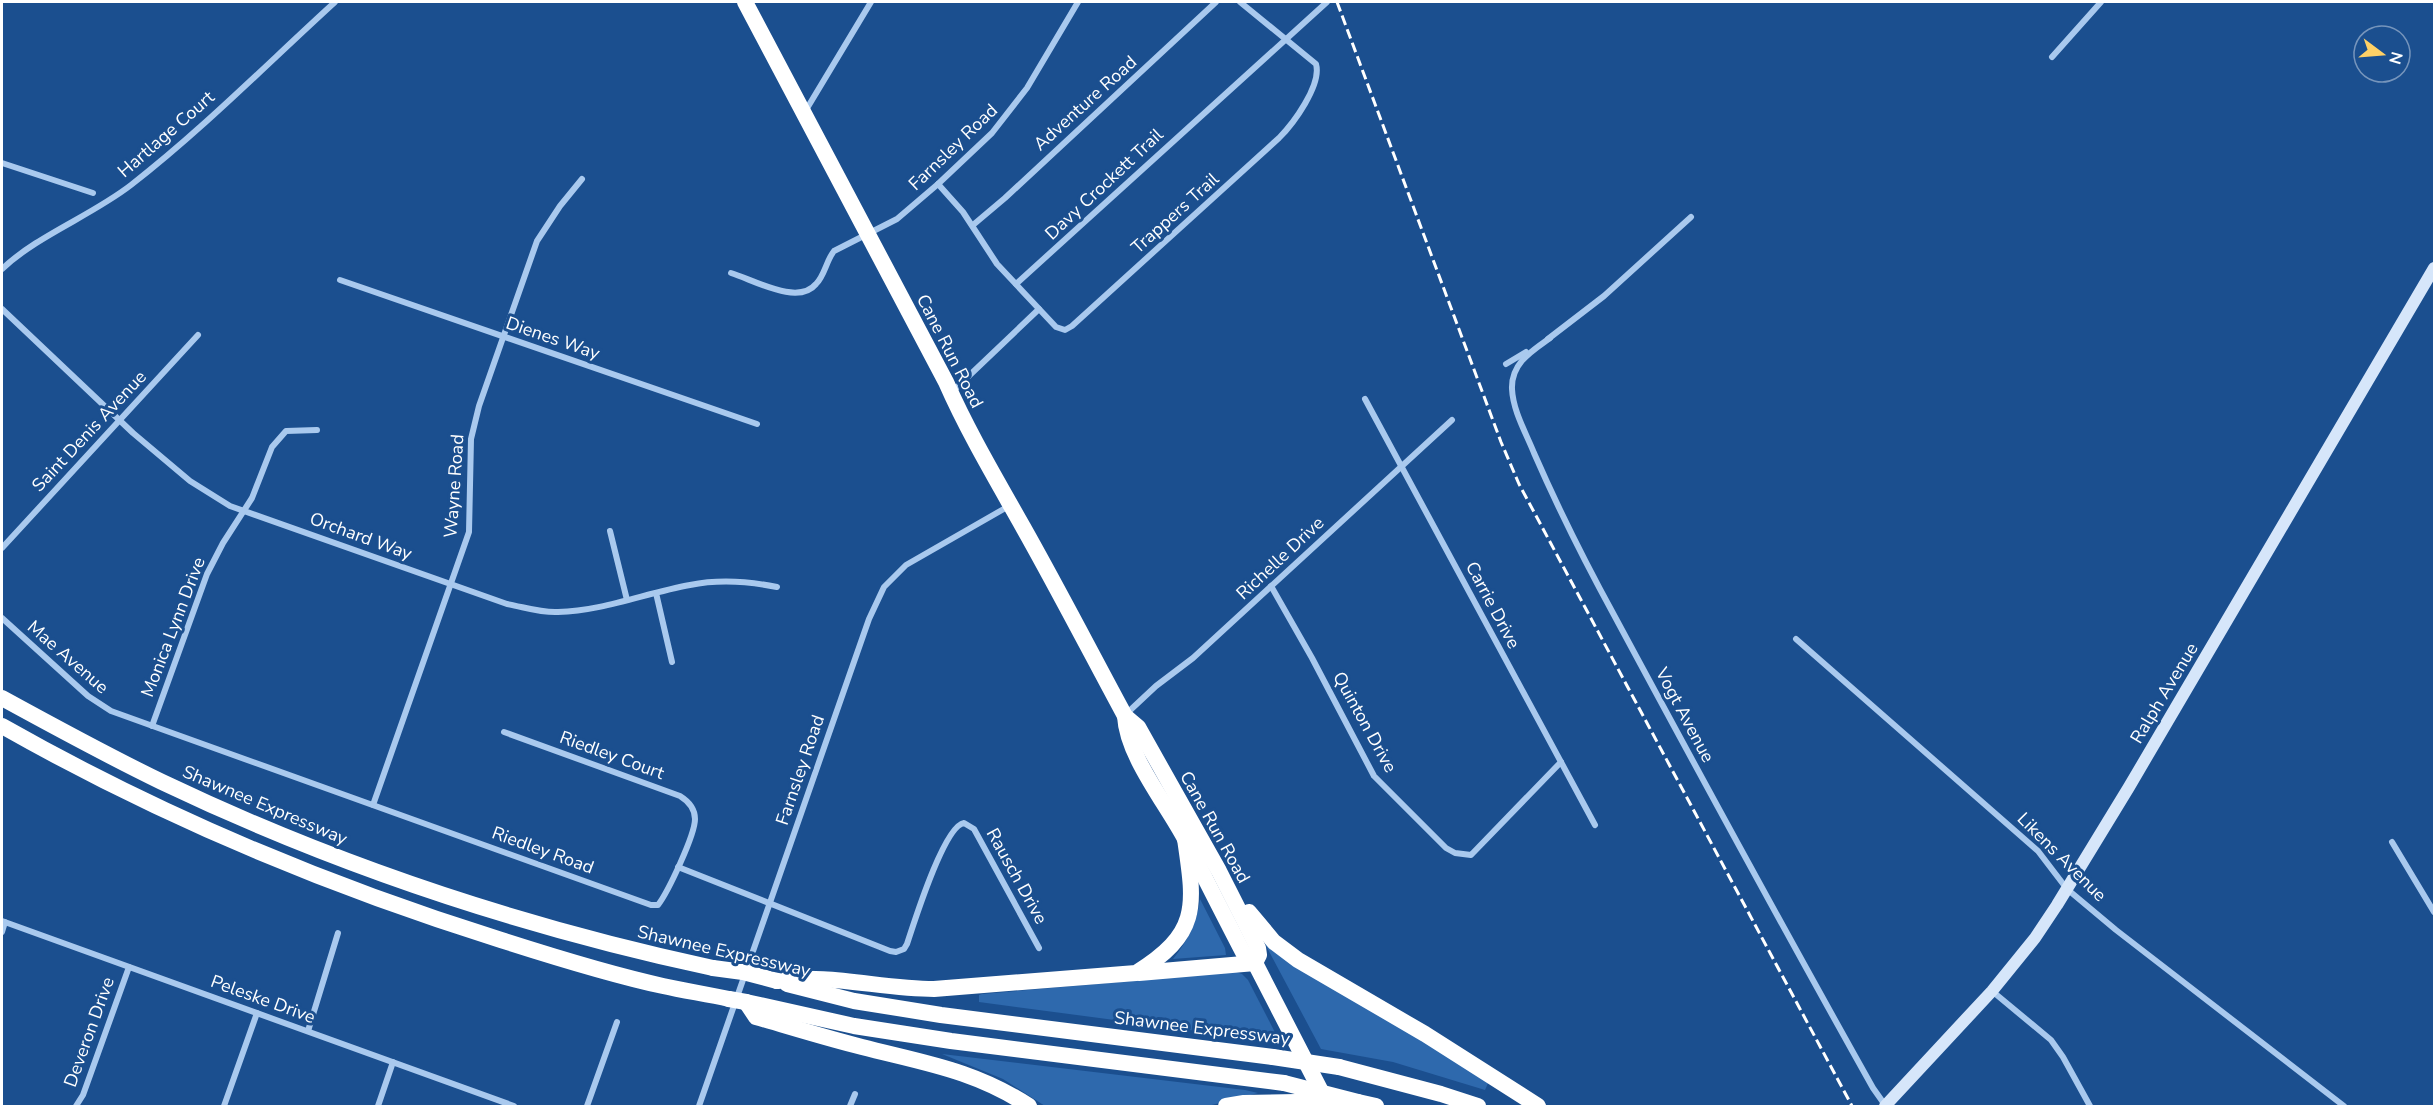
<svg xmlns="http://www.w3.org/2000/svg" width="2436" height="1108" viewBox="0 0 2436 1108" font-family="'Nunito Sans',sans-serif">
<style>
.green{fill:#2e69ad}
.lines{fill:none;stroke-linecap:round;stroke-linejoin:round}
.street{stroke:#a9c9ee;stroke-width:6}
.secondary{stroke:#d6e6fa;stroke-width:12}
.highway{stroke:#fff;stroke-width:16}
.rail{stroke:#fff;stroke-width:3;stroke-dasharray:10 4.5;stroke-linecap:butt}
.highway-bridge{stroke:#fff;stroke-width:16}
.labels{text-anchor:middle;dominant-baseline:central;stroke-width:6;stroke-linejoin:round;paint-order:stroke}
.street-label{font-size:18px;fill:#fff;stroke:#1b4f8f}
</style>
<rect width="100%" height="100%" fill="#1b4f8f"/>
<g class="green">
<path d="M1200,899L1225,948L1226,955L1173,959C1188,940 1197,923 1200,899Z"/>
<polygon points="1263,940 1489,1081 1485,1090 1393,1062 1321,1049"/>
<polygon points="1236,972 1242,974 1248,980 1280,1042 979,1002 979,995 982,994"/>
<polygon points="942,1054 1245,1090 1258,1093 1208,1106 1045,1106 1003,1079"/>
</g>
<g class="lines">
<g class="street">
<polyline points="2052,57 2101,2"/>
<polyline points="806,110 871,2"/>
<polyline points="2,163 93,193"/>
<path d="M938,184L963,212L997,264L1056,327L1065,330L1072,326L1279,138C1293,124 1322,85 1316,64L1240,2"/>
<polyline points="973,225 1005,198 1216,2"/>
<path d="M2,269C38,235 91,216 131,185C203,129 268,63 335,2"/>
<path d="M731,273C754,280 798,306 816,284C825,275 826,261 834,251L897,219L938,184L992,133L1027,88L1078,2"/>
<polyline points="340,280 757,424"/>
<polyline points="1016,284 1327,2"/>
<path d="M2,309L133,433L190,481L230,506L507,604C524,607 541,613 558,612C602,611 646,593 690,585C720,579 747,581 777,587"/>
<path d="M1550,338C1532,351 1511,363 1512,389C1513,411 1526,433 1534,453C1558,508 1585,562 1614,615C1699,773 1785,931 1873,1088L1885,1105"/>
<polyline points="1548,339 1604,296 1691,217"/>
<polyline points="1506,364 1526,352"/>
<polyline points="953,391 1039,309"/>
<polyline points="1365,399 1595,825"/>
<polyline points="610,531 627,600"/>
<polyline points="2,548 198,335"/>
<polyline points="1271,586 1312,658 1374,776 1446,848 1455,853 1471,855 1561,762"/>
<polyline points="656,593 672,662"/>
<path d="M2,618L88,696L111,711L651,905H658C668,892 695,835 695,819C695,808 688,801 680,796L504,732"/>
<polyline points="1796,639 2038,851 2067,889 2116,930 2344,1106"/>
<polyline points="1125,715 1156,686 1193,658 1452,420"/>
<polyline points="152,726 207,574 223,543 252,498 272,447 286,431 317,430"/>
<polyline points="373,805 469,532 471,439 479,406 537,241 560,206 582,179"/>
<polyline points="2392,842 2434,912"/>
<path d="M678,867L890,951L896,952L904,949L907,944C914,923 944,826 964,823L974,829L1039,948"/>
<polyline points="2,921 514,1106"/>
<polyline points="2,932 5,922"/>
<polyline points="1992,991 2051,1040 2063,1057 2090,1106"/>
<polyline points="308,1031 338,933"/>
<polyline points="76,1106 83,1095 129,967"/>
<polyline points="224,1106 257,1013"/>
<polyline points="378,1106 393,1062"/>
<polyline points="587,1106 617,1022"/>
<polyline points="699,1106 841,699 869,619 884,587 906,565 1009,506"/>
<polyline points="850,1106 855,1094"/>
</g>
<polyline class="secondary" points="1885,1106 1992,991 2035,938 2057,905 2129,787 2434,268"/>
<g class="highway">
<path d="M745,2L946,382C968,432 996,479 1023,527C1058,589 1091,653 1125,716L1138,727L1219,871L1258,948L1259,955L1255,963"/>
<path d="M2,698C55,727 108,756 162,782C338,866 522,927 713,968"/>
<path d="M1125,716C1127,756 1166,803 1185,839C1205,878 1225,918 1246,958L1255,963L1327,1103"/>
<path d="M2,726C159,815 328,886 501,940C554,957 608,974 663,986C685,991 707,994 729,999"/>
<polyline points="1249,912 1274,942 1298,960 1425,1034 1538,1106"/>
<polyline points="1139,973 1255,963"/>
<path d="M777,981C827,973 882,989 934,989L1136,973C1200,933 1195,907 1185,839"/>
<polyline points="787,984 854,1001 941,1015 1273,1057"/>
<polyline points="746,1002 854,1026 951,1041 1284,1083"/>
<path d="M746,1002L756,1017C791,1027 826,1038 862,1047C924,1063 974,1070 1029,1106"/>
<polyline points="1339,1067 1441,1094 1478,1106"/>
<polyline points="1358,1102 1376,1106"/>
<polyline points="1226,1106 1244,1103 1297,1102"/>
</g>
<polyline class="rail" points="1337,2 1501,442 1519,484 1852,1106"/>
<g class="highway-bridge">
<polyline points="713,968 743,972 777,981"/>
<polyline points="729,999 746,1002"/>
<polyline points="1273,1057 1339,1067"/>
<polyline points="1284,1083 1358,1102"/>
<polyline points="1297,1102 1333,1102"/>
</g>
</g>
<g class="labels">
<g class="street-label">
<text transform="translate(1085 103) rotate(-42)">Adventure Road</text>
<text transform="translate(166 134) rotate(-41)">Hartlage Court</text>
<text transform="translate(953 147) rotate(-44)">Farnsley Road</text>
<text transform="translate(1104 184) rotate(-43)">Davy Crockett Trail</text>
<text transform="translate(1175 213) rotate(-42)">Trappers Trail</text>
<text transform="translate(553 338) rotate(19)">Dienes Way</text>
<text transform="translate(950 351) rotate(63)">Cane Run Road</text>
<text transform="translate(89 431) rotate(-47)">Saint Denis Avenue</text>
<text transform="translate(454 486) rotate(-86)">Wayne Road</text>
<text transform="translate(361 536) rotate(20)">Orchard Way</text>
<text transform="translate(1280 558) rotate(-43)">Richelle Drive</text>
<text transform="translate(1493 605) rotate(62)">Carrie Drive</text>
<text transform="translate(173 627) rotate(-69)">Monica Lynn Drive</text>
<text transform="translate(68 657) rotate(41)">Mae Avenue</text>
<text transform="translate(2164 693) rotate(-59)">Ralph Avenue</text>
<text transform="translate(1685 715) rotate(62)">Vogt Avenue</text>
<text transform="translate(1365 722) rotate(61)">Quinton Drive</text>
<text transform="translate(612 755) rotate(20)">Riedley Court</text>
<text transform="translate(800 770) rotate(-71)">Farnsley Road</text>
<text transform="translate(265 805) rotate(23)">Shawnee Expressway</text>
<text transform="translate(1215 827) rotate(61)">Cane Run Road</text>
<text transform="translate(543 850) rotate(20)">Riedley Road</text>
<text transform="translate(2062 857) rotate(45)">Likens Avenue</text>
<text transform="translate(1017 876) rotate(61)">Rausch Drive</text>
<text transform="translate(724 951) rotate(13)">Shawnee Expressway</text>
<text transform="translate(263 999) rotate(20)">Peleske Drive</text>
<text transform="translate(1202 1028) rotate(7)">Shawnee Expressway</text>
<text transform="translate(89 1032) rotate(-70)">Deveron Drive</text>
</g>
</g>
<rect width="2436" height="1108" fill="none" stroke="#ffffff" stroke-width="6"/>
<g transform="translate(2382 54) rotate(106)"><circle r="28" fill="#1b4f8f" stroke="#7695bc" stroke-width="1.5"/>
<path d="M0-4.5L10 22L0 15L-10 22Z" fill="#ffd166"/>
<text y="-9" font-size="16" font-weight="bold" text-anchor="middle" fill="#ffffff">N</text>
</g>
</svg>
